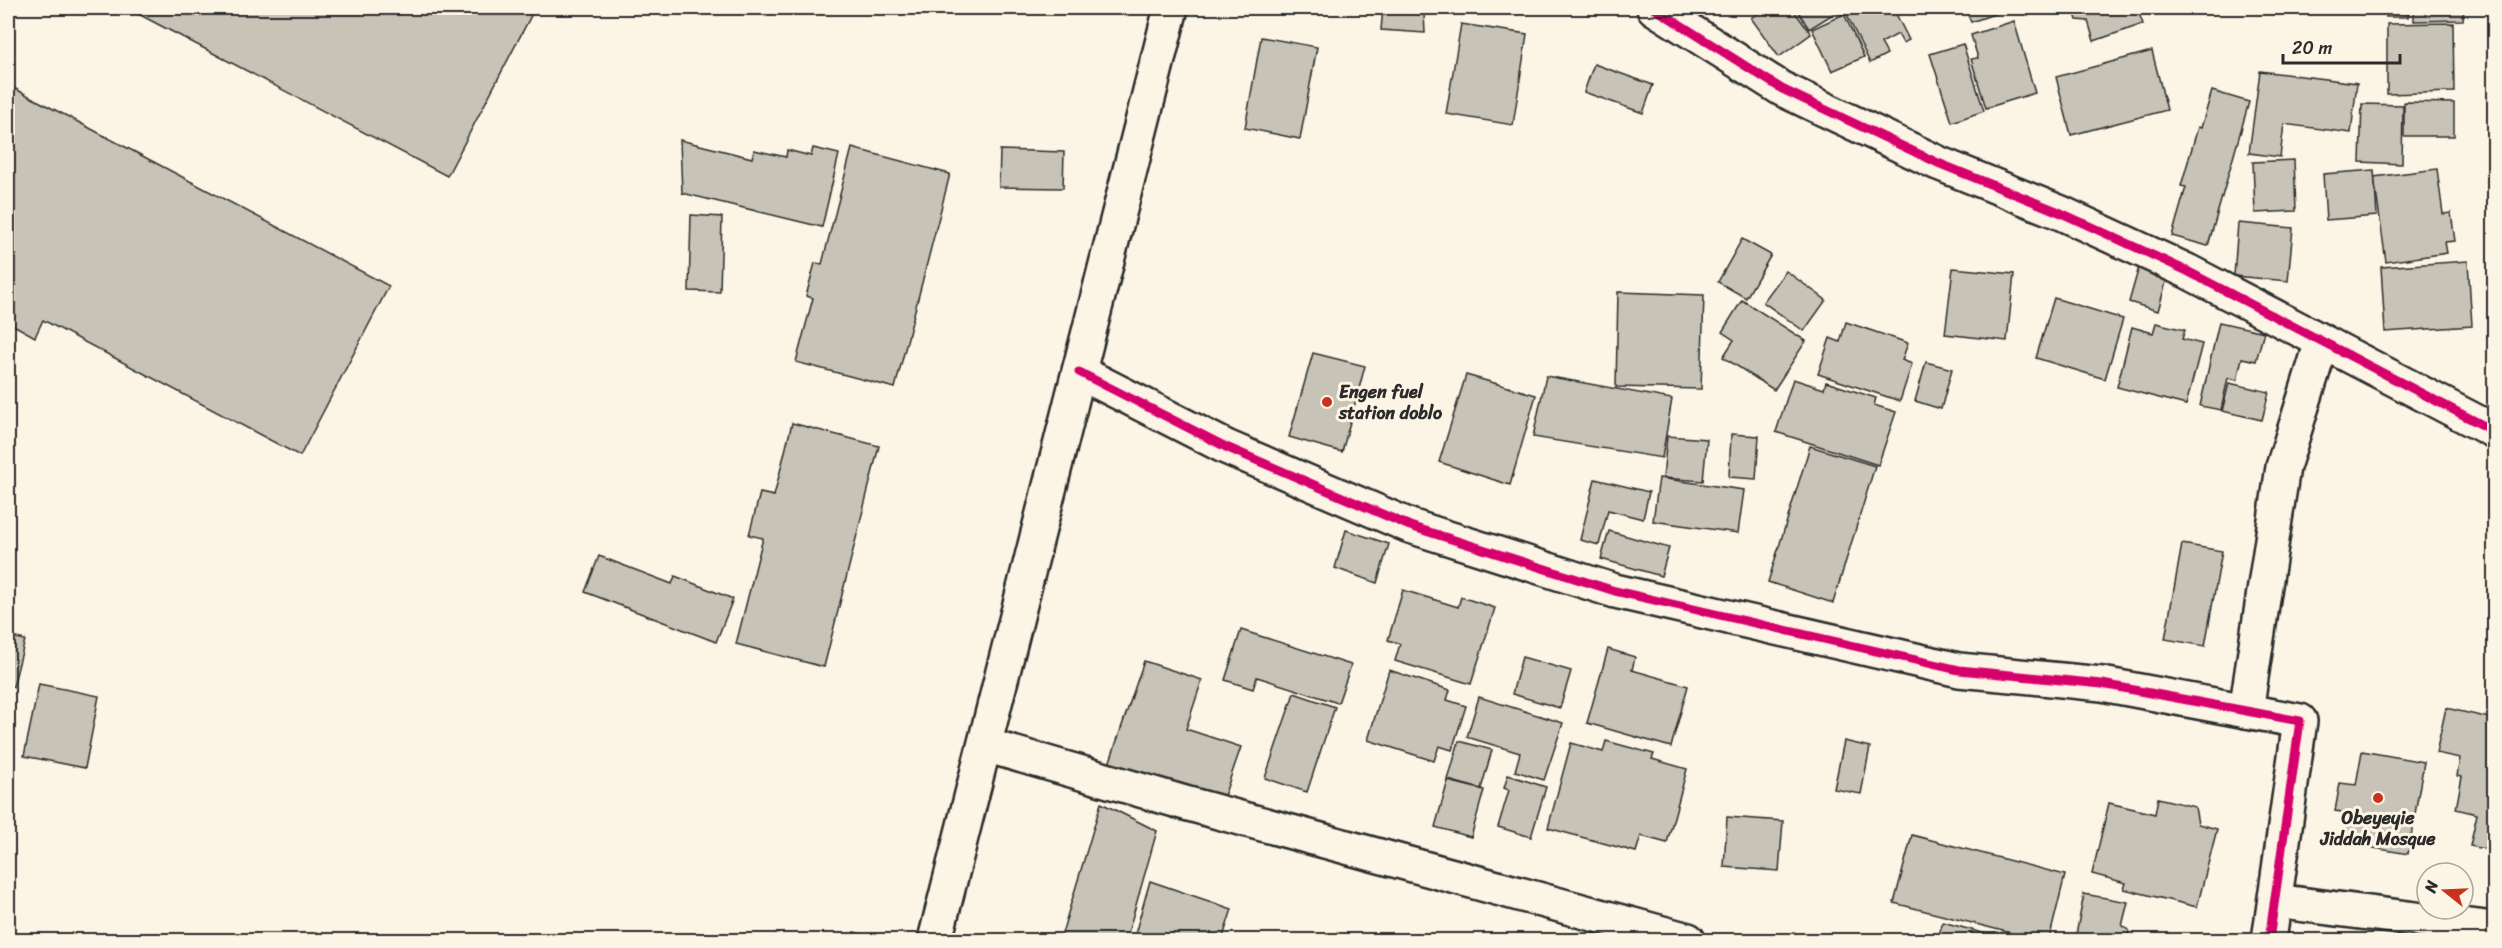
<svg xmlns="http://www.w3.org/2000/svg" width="2502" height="948" viewBox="0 0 2502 948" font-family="Sriracha,sans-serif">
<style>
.building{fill:#c8c3b7;stroke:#2b2b2b;stroke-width:1.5}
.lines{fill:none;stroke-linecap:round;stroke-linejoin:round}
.minor-casing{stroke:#2b2b2b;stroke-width:38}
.major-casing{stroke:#2b2b2b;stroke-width:38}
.minor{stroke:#fcf5e5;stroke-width:33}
.major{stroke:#fcf5e5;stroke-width:33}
.cycleway-casing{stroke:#fcf5e5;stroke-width:13}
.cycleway{stroke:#d6006c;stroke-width:9}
.poi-dot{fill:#c8321e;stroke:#fcf5e5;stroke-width:2}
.labels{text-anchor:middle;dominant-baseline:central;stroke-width:6;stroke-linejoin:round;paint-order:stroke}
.poi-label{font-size:18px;font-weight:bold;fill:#2b2b2b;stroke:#fcf5e5;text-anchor:start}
</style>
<rect width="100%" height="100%" fill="#fcf5e5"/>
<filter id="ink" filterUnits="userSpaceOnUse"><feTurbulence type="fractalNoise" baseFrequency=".0167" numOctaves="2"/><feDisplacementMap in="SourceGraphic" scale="12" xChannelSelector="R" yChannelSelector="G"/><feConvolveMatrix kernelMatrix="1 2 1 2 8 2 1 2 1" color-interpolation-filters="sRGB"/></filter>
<g filter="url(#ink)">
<g class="building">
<polygon points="127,8 535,8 447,176"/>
<polygon points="1383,8 1395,8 1394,13 1424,14 1425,33 1381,30"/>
<polygon points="1766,8 1792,8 1811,34 1779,57 1751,18"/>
<polygon points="1796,8 1843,8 1809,29"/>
<polygon points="1847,8 1893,8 1909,40 1903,43 1898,34 1881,43 1887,54 1870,63 1844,9"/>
<polygon points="1965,8 1995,8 1997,13 1971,22"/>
<polygon points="2073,8 2137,8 2143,24 2094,41 2088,21 2077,20"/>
<polygon points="2387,8 2408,8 2408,17 2386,17"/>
<polygon points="2414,8 2464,8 2463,20 2414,21"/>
<polygon points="1844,14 1864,57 1832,71 1812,29"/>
<polygon points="2014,21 2035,93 1986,108 1971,59 1978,58 1971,35"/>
<polygon points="2453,23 2454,92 2387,94 2387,24"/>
<polygon points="1461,24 1527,34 1513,125 1446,114"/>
<polygon points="1261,37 1317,47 1300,139 1245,128"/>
<polygon points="1963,44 1984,111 1952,122 1930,54"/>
<polygon points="2152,51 2167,110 2071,135 2056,77"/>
<polygon points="1594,64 1653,85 1643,113 1584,92"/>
<polygon points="2260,71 2357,83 2351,133 2284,124 2280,157 2249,153"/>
<polygon points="8,85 389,286 300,456 43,320 35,337 8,322"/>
<polygon points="2212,91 2249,102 2208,246 2172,236 2186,187 2181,186 2198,127 2201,128"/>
<polygon points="2404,102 2454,103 2454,136 2404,136"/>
<polygon points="2362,104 2403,105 2402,164 2360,162"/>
<polygon points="680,140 752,158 754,150 786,157 787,150 811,156 813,148 839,154 822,227 682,193"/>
<polygon points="852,148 950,174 895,388 796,362 813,298 806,296 815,263 822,264"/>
<polygon points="1000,150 1064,152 1063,188 999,187"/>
<polygon points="2294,160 2296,211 2255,213 2253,162"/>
<polygon points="2437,169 2443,214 2451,213 2455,241 2445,242 2447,253 2386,262 2374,177"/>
<polygon points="2374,170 2377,216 2326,220 2323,174"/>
<polygon points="691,215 722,217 720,292 689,291"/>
<polygon points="2238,223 2293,228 2288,281 2234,276"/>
<polygon points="1742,239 1771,255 1746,298 1718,282"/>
<polygon points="2468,261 2472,326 2385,332 2381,267"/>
<polygon points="2139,267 2168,275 2158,311 2129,302"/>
<polygon points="1953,268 2014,274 2007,341 1945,334"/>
<polygon points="1786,271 1826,300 1804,331 1763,302"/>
<polygon points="1618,292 1704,295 1701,389 1616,387"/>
<polygon points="2054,298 2123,319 2105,379 2036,358"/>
<polygon points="1742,300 1806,341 1774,390 1723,357 1734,340 1722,332"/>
<polygon points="1846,322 1908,343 1902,360 1912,364 1900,401 1818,374 1830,338 1840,342"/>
<polygon points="2219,322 2264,332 2256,361 2242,358 2237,380 2228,378 2221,410 2200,406"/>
<polygon points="2156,323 2185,330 2182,339 2202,344 2186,405 2117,387 2132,327 2153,333"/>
<polygon points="1313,353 1365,366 1342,452 1289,437"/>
<polygon points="1926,362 1952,369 1941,409 1915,401"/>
<polygon points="1466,375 1536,395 1510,485 1439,462"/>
<polygon points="1546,376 1672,399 1662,458 1533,437"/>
<polygon points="1793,379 1824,389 1826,382 1876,398 1874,405 1896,412 1878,465 1776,432"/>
<polygon points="2229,383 2269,392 2262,420 2222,411"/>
<polygon points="792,423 879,446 824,667 736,644 763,538 749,535 760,493 774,496"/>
<polygon points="1731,434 1759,436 1756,479 1729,477"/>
<polygon points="1667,436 1707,439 1703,481 1663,478"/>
<polygon points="1810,446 1875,466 1833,603 1768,582"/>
<polygon points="1659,478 1744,490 1738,533 1653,521"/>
<polygon points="1595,479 1649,492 1643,519 1608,510 1599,545 1580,540"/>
<polygon points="1346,530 1389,544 1377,583 1335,568"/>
<polygon points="1609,531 1669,548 1661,576 1601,559"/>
<polygon points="2182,544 2222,551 2205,646 2165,639"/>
<polygon points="599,556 672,584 675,576 733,599 716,642 585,592"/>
<polygon points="1403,590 1458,607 1461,597 1495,608 1471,684 1395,661 1400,644 1388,640"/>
<polygon points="1241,630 1351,665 1338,703 1257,677 1253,689 1225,680"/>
<polygon points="8,636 25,640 13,687 9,685 8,692"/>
<polygon points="1608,649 1635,657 1632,670 1688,686 1671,747 1587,723"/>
<polygon points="1522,657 1571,671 1560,708 1512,694"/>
<polygon points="1144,661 1202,680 1186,729 1241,747 1222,802 1109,764"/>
<polygon points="1389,670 1450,690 1447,700 1466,706 1452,750 1439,746 1434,761 1368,740"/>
<polygon points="39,684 99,696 85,768 24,756"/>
<polygon points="1294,693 1335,707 1307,792 1265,778"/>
<polygon points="1479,697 1563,723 1544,780 1515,771 1520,753 1467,737"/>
<polygon points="2446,708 2494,719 2494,851 2470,846 2477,814 2456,809 2462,777 2457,776 2460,758 2436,753"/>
<polygon points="1459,741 1492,750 1481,789 1448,780"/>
<polygon points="1606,741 1654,754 1652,759 1687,769 1667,843 1641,836 1636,852 1548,828 1571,743 1603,752"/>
<polygon points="1844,741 1870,747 1861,794 1834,789"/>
<polygon points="2362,751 2424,762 2408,854 2344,843 2349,813 2335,811 2340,783 2356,785"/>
<polygon points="1508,775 1546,787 1531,837 1498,827 1509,790 1504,788"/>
<polygon points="1448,781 1484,790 1471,837 1435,827"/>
<polygon points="2158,798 2195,807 2198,824 2217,829 2197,907 2124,889 2126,883 2092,874 2109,803 2155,814"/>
<polygon points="1101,803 1157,831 1126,940 1060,940"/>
<polygon points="1727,817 1783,821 1779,871 1724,867"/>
<polygon points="1912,835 2065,875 2049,940 2038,940 1894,903"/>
<polygon points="1150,881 1232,909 1222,940 1157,940 1135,934"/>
<polygon points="2084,894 2128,902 2122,926 2129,930 2127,940 2075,940"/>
<polygon points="1943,922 2007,940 1937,940"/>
<polygon points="854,932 881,940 851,940"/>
</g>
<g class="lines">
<g class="minor-casing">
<g id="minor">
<polyline points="1654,8 1782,89 1938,163 2059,212 2187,271 2494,431"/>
<polyline points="1079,372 1226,447 1410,526 1615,591 1959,670 2102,684 2300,721 2269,940"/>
<polyline points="2246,711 2283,467 2322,342"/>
<polyline points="985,745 1185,803 1688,940"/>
<polyline points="2275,901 2494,929"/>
</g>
</g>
<g class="major-casing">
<polyline id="major" points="935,940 1171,8"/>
</g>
<use href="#minor" class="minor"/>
<use href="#major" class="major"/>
<g class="cycleway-casing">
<g id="cycleway">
<polyline points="1654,8 1782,89 1938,163 2059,212 2187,271 2494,431"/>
<polyline points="1079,372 1226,447 1410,526 1615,591 1959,670 2102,684 2300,721 2269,940"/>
</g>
</g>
<use href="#cycleway" class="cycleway"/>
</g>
</g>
<g class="poi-dot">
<circle cx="1327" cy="402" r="6"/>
<circle cx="2378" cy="798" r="6"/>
</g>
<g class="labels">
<g class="poi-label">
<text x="1339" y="392">Engen fuel<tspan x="1339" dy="21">station doblo</tspan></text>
<text x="2378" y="818" text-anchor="middle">Obeyeyie<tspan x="2378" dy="21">Jiddah Mosque</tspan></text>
</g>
</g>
<rect width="2502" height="948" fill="none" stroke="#fcf5e5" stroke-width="30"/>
<rect x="15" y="15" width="2472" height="918" fill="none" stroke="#2b2b2b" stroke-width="2" filter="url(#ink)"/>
<g transform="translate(2445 891) rotate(288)"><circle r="28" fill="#fcf5e5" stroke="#a8a49b" stroke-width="1.5"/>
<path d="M0-4.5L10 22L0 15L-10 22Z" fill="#c8321e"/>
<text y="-9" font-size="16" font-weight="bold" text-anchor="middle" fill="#2b2b2b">N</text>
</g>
<path d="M2283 54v9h117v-9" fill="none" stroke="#2b2b2b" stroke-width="3"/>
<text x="2292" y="54" font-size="18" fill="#2b2b2b" stroke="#fcf5e5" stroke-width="4.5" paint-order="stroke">20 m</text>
</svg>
